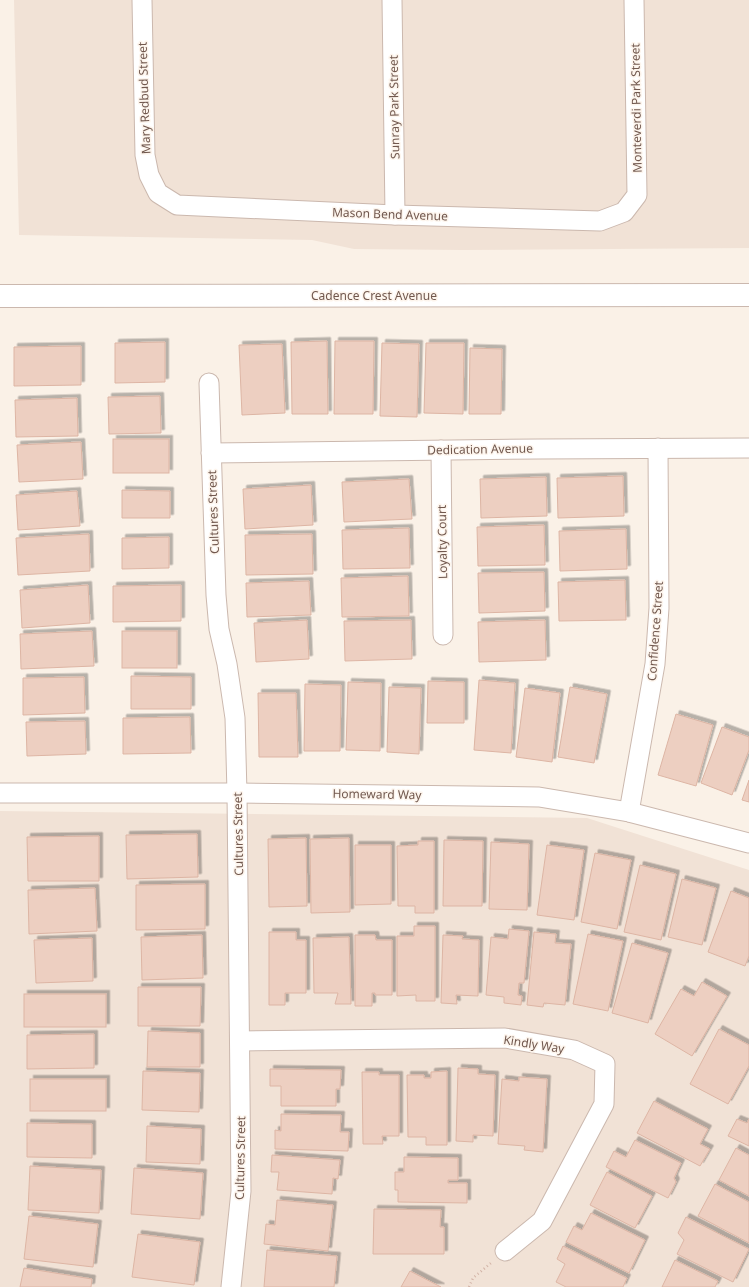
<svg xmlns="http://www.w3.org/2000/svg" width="749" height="1287" viewBox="0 0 749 1287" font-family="'Noto Sans',sans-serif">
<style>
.residential{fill:#f1e2d6}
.building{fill:#edcfc1;stroke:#ddb5a4;filter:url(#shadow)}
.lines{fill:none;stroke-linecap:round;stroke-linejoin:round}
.minor-casing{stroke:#cbb8ae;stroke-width:21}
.tertiary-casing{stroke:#cbb8ae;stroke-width:24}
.path{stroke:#d1b2a5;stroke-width:2.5;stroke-dasharray:1 3;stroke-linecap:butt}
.minor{stroke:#fff;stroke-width:19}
.tertiary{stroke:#fff;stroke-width:22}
.labels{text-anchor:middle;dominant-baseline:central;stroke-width:3;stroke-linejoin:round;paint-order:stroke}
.street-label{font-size:12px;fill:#71584e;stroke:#fdf5ed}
</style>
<defs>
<filter id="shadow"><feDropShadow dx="3.5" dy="-3.5" stdDeviation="0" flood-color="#0004"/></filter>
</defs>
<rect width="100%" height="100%" fill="#faf1e7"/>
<g class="residential">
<polygon points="14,0 749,0 749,248 462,250 354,249 312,240 19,235"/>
<polygon points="0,811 587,818 749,870 749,1287 0,1287"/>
</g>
<g class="building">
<polygon points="327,341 328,414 292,414 291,342"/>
<polygon points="335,341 374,341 373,414 334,414"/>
<polygon points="165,342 165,382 115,383 115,343"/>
<polygon points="382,343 419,344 417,417 380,416"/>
<polygon points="426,343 464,343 463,414 424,413"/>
<polygon points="282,344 285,413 242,415 239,345"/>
<polygon points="81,346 81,385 14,386 14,347"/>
<polygon points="470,348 502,349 501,414 469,414"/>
<polygon points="160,396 161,433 109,434 108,397"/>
<polygon points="77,398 78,436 16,437 15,400"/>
<rect x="113" y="439" width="56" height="34"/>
<polygon points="81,442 83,479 19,482 17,445"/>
<polygon points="623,476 624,516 558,518 557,478"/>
<polygon points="546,477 547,516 481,518 480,479"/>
<polygon points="409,479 412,519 344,522 342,482"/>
<polygon points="311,485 313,525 245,529 243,489"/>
<polygon points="122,490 170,491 170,518 122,518"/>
<polygon points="77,491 80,526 18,530 16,495"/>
<polygon points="544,525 545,565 478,566 477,527"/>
<polygon points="409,528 410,568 343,569 342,530"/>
<polygon points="626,529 627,569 560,571 559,531"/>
<polygon points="89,534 90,571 18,575 16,538"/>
<polygon points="312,534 313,574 246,575 245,535"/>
<polygon points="169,537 169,568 122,569 122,538"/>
<polygon points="544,572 545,611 479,613 478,573"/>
<polygon points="408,576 409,616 342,617 341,578"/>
<polygon points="625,580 626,620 559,621 558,582"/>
<polygon points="309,581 311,615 247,617 246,583"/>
<polygon points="88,585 90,623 22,628 20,590"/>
<polygon points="181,585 181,621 113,622 113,586"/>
<polygon points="307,620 309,659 256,662 254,623"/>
<polygon points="411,620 412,659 345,661 344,621"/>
<polygon points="545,620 546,660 479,662 478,622"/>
<polygon points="92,631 94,666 21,669 20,634"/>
<rect x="122" y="631" width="55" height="37"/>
<polygon points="131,676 191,677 191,709 131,709"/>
<polygon points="84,677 85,713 23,715 23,678"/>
<polygon points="479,680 515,683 511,753 474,750"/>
<polygon points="428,681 464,682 464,723 427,723"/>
<polygon points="348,682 381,683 380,751 346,750"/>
<polygon points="305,684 341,685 340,751 304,751"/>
<polygon points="389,687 421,688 419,754 387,752"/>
<polygon points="570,687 607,694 594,763 558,757"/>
<polygon points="525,688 560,693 552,762 516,757"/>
<polygon points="258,693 296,693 298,757 259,757"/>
<polygon points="676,714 713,725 696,786 658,775"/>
<polygon points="190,717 191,753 123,754 123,718"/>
<polygon points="85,721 86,754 27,756 26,722"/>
<polygon points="722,727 749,737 749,750 732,795 701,783"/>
<polygon points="749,780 749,802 742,800"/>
<polygon points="197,834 198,877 127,879 126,835"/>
<polygon points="99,836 99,881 28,881 27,837"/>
<polygon points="306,838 307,906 269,907 268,839"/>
<polygon points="349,838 350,912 311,913 310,839"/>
<polygon points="444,840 483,841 482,906 443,906"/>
<polygon points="418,841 434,841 434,913 415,913 415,906 398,906 397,846 418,845"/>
<polygon points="491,842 529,844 527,910 489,909"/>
<polygon points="355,845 391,845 391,904 355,905"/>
<polygon points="547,845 584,850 574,920 537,915"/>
<polygon points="595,853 631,860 617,929 581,922"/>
<polygon points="640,865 676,874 661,940 624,932"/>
<polygon points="682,879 716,888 702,945 668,937"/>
<polygon points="205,884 205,929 136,930 136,885"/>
<polygon points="95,888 97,931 29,934 28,890"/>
<polygon points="731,891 749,898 749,956 745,966 708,952"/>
<polygon points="414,926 435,926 435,1001 416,1001 416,995 397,996 397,936 414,936"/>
<polygon points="509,929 529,931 524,983 519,983 518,995 522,996 521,1005 504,1003 504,997 486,995 491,937 508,939"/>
<polygon points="269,932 296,932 296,940 306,940 306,993 285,993 285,1005 269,1005"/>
<polygon points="534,932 556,934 555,943 571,944 565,1005 544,1003 543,1007 527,1005"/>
<polygon points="588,934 623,941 608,1011 573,1004"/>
<polygon points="202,935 203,978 142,980 141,937"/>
<polygon points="355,935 375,935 376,940 392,940 392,995 375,995 375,993 372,993 372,1006 355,1006"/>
<polygon points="443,935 463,936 462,939 479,940 478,996 456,995 457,1004 441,1003"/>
<polygon points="349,937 351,1004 335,1004 338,993 314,993 313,938"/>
<polygon points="92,938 93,981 36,983 34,940"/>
<polygon points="632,943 668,953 648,1023 612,1013"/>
<polygon points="702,982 727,996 692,1056 655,1034 681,989 694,996"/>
<polygon points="138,987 201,987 200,1026 138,1026"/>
<rect x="24" y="994" width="82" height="33"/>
<polygon points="719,1029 749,1045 749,1066 728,1104 690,1084"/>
<polygon points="148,1031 200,1033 200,1067 147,1067"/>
<polygon points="94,1034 94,1068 27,1069 27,1035"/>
<polygon points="458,1068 478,1069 478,1074 495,1075 493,1136 473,1135 473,1142 456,1141"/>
<polygon points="270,1069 341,1070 340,1089 336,1089 336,1106 281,1106 281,1086 270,1086"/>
<polygon points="143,1071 200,1073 199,1112 142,1110"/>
<polygon points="447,1071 447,1145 426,1145 426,1137 408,1137 407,1075 424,1075 424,1078 431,1078 431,1072"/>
<polygon points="362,1072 379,1072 379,1075 399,1075 399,1136 382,1136 383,1144 363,1144"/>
<polygon points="519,1077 547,1079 543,1152 524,1150 525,1146 498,1144 502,1079 519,1081"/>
<rect x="30" y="1079" width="76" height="32"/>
<polygon points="654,1101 708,1129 700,1144 710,1149 700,1166 637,1133"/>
<polygon points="281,1114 341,1115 340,1132 349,1132 348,1151 275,1149 275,1130 281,1131"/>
<polygon points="737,1119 747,1123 749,1119 749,1146 728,1136"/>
<polygon points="27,1123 92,1124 92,1158 27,1157"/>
<polygon points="147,1126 201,1129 200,1164 146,1162"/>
<polygon points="635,1140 681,1163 674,1178 676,1182 668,1198 606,1167 614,1151 626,1157"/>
<polygon points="736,1148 749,1155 749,1196 719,1180"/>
<polygon points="272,1155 340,1160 338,1179 333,1178 332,1194 277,1190 279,1172 271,1172"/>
<polygon points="404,1157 458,1158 458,1180 448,1180 448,1183 467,1183 467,1203 398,1202 398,1190 395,1190 395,1172 404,1172"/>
<polygon points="30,1166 101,1170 99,1213 28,1210"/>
<polygon points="134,1168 203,1173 200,1219 131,1214"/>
<polygon points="607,1172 652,1196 635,1228 590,1205"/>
<polygon points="715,1184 749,1202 749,1243 698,1216"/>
<polygon points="277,1200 333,1205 328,1251 264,1244 266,1224 275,1225"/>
<polygon points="374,1209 441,1210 440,1227 444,1227 444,1254 373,1254"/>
<polygon points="591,1213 645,1240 629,1273 566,1242 574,1226 582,1230"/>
<polygon points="29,1216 98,1224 93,1267 24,1259"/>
<polygon points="686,1217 749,1249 733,1282 677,1254 684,1240 678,1233"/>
<polygon points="138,1234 200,1242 194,1285 132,1277"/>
<polygon points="563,1246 627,1278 623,1287 566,1287 556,1282 565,1264 557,1259"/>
<polygon points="267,1250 337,1256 334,1287 264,1287"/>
<polygon points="675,1260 718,1281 715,1287 662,1287"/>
<polygon points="24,1268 92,1279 91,1287 20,1287"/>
<polygon points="410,1271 441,1287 401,1287"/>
</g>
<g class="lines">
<g class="minor-casing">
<g id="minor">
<polyline points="142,0 145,155 149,175 158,193 177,205 395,215 600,221 624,212 637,195 634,0"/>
<polyline points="392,0 395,215"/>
<polyline points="209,383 216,595 219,629 227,664 235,718 237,793 241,1191 231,1287"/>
<polyline points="441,450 443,635"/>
<polyline points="211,453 538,449 749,448"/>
<polyline points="0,793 237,793 539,797 629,812 749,843"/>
<polyline points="629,812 655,664 659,608 658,448"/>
<polyline points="240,1041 505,1038 574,1050 605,1064 604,1104 542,1221 505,1251"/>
</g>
</g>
<g class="tertiary-casing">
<polyline id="tertiary" points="0,296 749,295"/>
</g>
<polyline class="path" points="469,1287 473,1278 491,1263"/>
<use href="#minor" class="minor"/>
<use href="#tertiary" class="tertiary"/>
</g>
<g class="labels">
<g class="street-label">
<text transform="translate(144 98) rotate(-92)">Mary Redbud Street</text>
<text transform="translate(394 107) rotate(-91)">Sunray Park Street</text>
<text transform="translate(636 108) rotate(-91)">Monteverdi Park Street</text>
<text transform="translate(390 214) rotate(2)">Mason Bend Avenue</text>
<text x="374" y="295">Cadence Crest Avenue</text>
<text transform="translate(480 449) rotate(-1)">Dedication Avenue</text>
<text transform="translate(213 512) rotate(-92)">Cultures Street</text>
<text transform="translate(442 542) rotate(-91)">Loyalty Court</text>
<text transform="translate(655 631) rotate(-86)">Confidence Street</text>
<text transform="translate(377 794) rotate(1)">Homeward Way</text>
<text transform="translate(238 834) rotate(-91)">Cultures Street</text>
<text transform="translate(534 1044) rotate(9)">Kindly Way</text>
<text transform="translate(240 1158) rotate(-89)">Cultures Street</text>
</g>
</g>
</svg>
